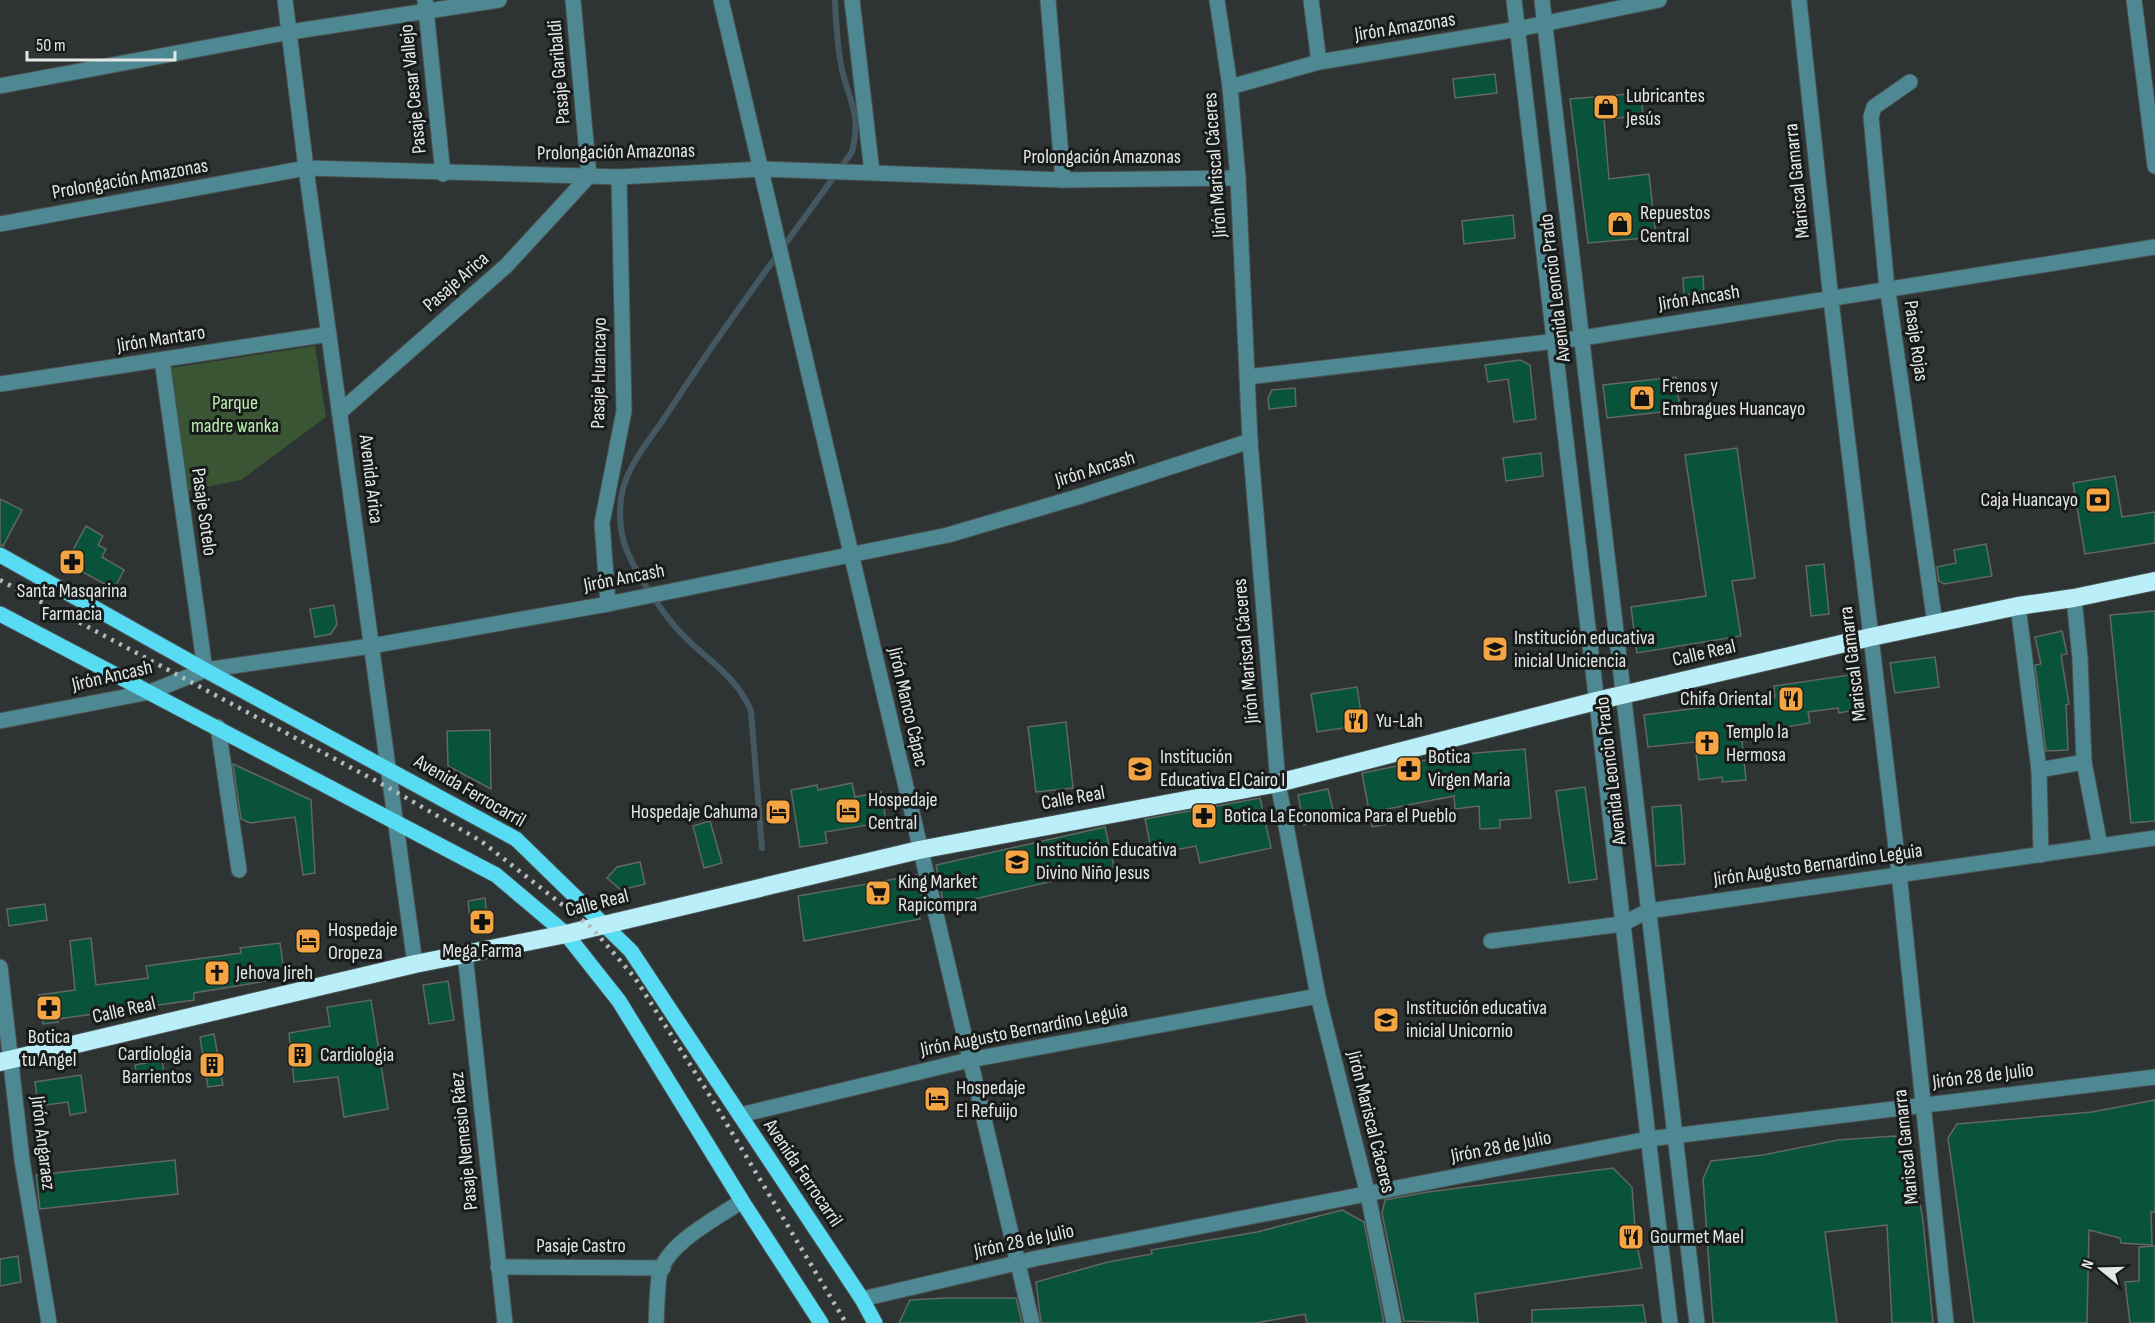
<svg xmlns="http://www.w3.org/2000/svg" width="2155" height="1323" viewBox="0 0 2155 1323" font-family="'Sofia Sans Condensed',sans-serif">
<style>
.green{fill:#3a5534}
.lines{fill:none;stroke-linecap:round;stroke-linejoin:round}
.stream{stroke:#445862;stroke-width:6}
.building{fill:#09533a;stroke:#626764;stroke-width:1.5}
.minor-casing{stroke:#4b5150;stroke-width:17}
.major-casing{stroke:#4b5150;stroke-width:17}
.highway-casing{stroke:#4b5150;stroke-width:20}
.minor{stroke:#4e8893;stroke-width:15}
.major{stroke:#58dcf4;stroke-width:15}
.highway{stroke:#baeffa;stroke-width:18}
.rail{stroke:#b6baba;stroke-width:4.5;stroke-dasharray:3 6;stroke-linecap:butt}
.labels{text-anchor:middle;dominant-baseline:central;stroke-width:6;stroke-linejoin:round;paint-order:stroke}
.street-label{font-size:20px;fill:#e3e7e6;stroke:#191b1b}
.poi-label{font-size:20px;fill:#e3e7e6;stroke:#191b1b;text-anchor:start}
.park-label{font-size:20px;fill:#b7f0ab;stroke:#191b1b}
</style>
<rect width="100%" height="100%" fill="#2e3434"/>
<polygon class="green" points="315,346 326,417 241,480 186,491 171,368"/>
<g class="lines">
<path class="stream" d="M762,848L751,711C738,679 713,664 689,641C667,621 639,579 627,551C619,532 618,505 624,485C633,457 656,432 671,408C728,320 791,237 852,152C861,112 851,107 842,70C837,47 836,24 835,0"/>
</g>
<g class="building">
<polygon points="1495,74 1497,93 1455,98 1453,79"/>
<polygon points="1641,93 1643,116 1604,119 1609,179 1649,174 1656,237 1588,243 1570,99"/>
<polygon points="1513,215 1515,238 1464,244 1462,221"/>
<polygon points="1703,276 1704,293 1684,295 1683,278"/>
<polygon points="1520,360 1530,365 1536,419 1514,422 1508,379 1488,382 1485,365"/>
<polygon points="1676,377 1680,410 1607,418 1603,385"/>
<polygon points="1295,388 1296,406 1269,409 1268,398 1272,390"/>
<polygon points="1737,448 1755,578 1732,581 1741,636 1637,653 1631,607 1706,596 1685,455"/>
<polygon points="1541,453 1543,476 1506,481 1503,458"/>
<polygon points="2115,476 2122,517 2155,512 2155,543 2085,554 2073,483"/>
<polygon points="0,499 22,510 3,546 0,545"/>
<polygon points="86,526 103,536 98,545 106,549 102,557 124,570 114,589 66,563"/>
<polygon points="1986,544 1992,576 1944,584 1939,581 1937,567 1956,563 1954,550"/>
<polygon points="1824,564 1829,614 1811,616 1806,566"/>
<polygon points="334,605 337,624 331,634 315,637 310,609"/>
<polygon points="2155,611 2155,821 2131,823 2110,615"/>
<polygon points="2062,631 2067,654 2061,655 2069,704 2066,705 2068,750 2046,751 2035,665 2041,664 2035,637"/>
<polygon points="1935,657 1939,687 1895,693 1890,663"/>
<polygon points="1856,674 1861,709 1839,713 1838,708 1808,712 1810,723 1767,730 1768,737 1742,741 1746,780 1722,782 1722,777 1699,780 1695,742 1648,747 1644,715 1775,698 1774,686"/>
<polygon points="1357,687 1363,725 1317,732 1311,694"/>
<polygon points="1066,722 1073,788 1036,792 1028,727"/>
<polygon points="490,730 491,789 448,766 447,731"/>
<polygon points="1525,749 1531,818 1500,820 1500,828 1480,829 1479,806 1455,809 1454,796 1387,809 1389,824 1372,827 1362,773 1451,755"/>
<polygon points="233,764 311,800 315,873 303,875 295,817 250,823 241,819"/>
<polygon points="852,783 855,797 881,792 886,822 825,832 827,843 800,847 791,790 817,785 818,790"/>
<polygon points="1585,787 1597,879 1569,883 1556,791"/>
<polygon points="1328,789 1335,818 1304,825 1298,795"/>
<polygon points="1260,798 1271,848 1200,863 1196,846 1152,854 1145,819"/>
<polygon points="1681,805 1685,864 1656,866 1652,807"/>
<polygon points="710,821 722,863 704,868 693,826"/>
<polygon points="1105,827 1114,867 944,906 936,865"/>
<polygon points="640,862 645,884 621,890 607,878 617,867"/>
<polygon points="917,875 925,910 918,912 920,919 804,941 798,896"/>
<polygon points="485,898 488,926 471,928 468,901"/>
<polygon points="45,904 47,920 9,926 7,909"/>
<polygon points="91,938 96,985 148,978 146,966 241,953 240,948 280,943 285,978 194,993 194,1000 58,1019 58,1022 43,1024 39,995 75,990 70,941"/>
<polygon points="448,981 454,1020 429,1024 423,985"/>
<polygon points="371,1000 388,1109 344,1117 338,1077 294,1082 289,1033 330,1026 327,1007"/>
<polygon points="214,1034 223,1085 208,1087 200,1037"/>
<polygon points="162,1060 165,1079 138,1083 135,1065"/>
<polygon points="81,1075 86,1112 70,1115 68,1102 38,1106 35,1082"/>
<polygon points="2155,1100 2155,1212 2151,1212 2152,1245 2121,1243 2120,1238 2089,1230 2087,1323 1974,1323 1948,1138 1957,1124 2092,1112"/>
<polygon points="1895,1136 1912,1152 1923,1221 1933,1323 1892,1323 1887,1225 1825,1232 1837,1323 1713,1323 1703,1179 1711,1161 1763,1155 1838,1140"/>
<polygon points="175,1160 178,1194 40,1209 36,1175"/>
<polygon points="1613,1168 1632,1187 1636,1242 1642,1268 1475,1294 1478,1323 1404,1321 1382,1213 1385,1200 1428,1192"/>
<polygon points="1342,1210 1364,1222 1384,1322 1382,1323 1307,1323 1305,1314 1256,1323 1041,1323 1036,1282 1108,1262 1152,1254 1151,1250 1257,1232"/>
<polygon points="2155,1246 2155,1323 2130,1323 2125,1282 2139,1281 2139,1247"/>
<polygon points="18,1256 21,1282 0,1286 0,1259"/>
<polygon points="946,1298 1016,1298 1022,1323 899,1323 910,1300"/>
<polygon points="1643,1305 1646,1323 1532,1323 1532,1310"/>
</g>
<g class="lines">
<g class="minor-casing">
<g id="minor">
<polyline points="285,0 306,168 415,964"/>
<polyline points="425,0 443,174"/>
<polyline points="721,0 1032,1323"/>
<polyline points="852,0 872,172"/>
<polyline points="1048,0 1063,180"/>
<polyline points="1217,0 1230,87 1238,178 1250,441 1278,783 1318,996 1368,1195 1394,1323"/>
<polyline points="1311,0 1319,62"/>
<polyline points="1514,0 1670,1323"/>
<polyline points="1542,0 1697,1323"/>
<polyline points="1799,0 1831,300 1899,873 1946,1323"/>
<polyline points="2134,0 2155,166"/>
<polyline points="1910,82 1874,107 1871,117 1886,278 1935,624"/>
<polyline points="0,86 290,32 499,0"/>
<polyline points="1230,87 1319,62 1518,29 1659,0"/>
<polyline points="0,224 306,168 619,177 762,169 1063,180 1238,178"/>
<polyline points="162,360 205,670"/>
<polyline points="1247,377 1582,338 2155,247"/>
<polyline points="0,384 329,334"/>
<polyline points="341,411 506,266 589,176 573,0"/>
<polyline points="2074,598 2080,658 2084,762 2100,846"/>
<polyline points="608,604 602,523 624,411 619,177"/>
<polyline points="2018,606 2039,770 2041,855"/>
<polyline points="0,721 150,692 205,670 371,646 608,604 948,535 1081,496 1250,441"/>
<polyline points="218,727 239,870"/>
<polyline points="2039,770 2084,762"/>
<polyline points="1491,941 1622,924 1648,911 2155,838"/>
<polyline points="465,954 505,1323"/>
<polyline points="0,967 22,1160 49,1323"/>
<polyline points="740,1115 969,1060 1318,996"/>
<polyline points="498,1267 663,1268"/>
<polyline points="862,1299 1038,1258 1648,1139 2155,1077"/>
<path d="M656,1323C657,1308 657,1291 659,1276C665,1244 717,1218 742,1201"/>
</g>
</g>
<g class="major-casing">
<g id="major">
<polyline points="0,555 205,670 516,839 631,951 862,1299 875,1323"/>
<polyline points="0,614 496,875 566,934 619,1001 742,1201 821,1323"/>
</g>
</g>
<g class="highway-casing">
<polyline id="highway" points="0,1062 415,964 566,934 919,850 1278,783 1596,701 1871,637 2018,606 2074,598 2155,581"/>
</g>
<use href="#minor" class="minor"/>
<use href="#major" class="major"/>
<use href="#highway" class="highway"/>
<polyline class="rail" points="0,580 391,789 481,841 592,928 635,978 710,1096 846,1323"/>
</g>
<defs>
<g id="shop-square" transform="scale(1.35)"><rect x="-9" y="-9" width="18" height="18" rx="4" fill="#f2a542" stroke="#191b1b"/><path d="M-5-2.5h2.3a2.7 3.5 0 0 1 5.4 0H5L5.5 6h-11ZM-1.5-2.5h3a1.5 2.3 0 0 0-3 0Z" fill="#111"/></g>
<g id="bank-square" transform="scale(1.35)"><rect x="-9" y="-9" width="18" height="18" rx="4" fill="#f2a542" stroke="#191b1b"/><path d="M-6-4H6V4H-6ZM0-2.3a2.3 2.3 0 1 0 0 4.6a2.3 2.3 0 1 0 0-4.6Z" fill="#111"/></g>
<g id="pharmacy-square" transform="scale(1.35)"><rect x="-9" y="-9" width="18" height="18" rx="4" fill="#f2a542" stroke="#191b1b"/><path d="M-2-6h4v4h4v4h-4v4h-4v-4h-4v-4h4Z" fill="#111"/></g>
<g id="school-square" transform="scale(1.35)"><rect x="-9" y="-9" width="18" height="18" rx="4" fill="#f2a542" stroke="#191b1b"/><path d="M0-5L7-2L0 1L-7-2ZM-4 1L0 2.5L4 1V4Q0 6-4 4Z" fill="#111"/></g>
<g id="restaurant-square" transform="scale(1.35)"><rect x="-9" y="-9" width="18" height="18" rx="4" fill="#f2a542" stroke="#191b1b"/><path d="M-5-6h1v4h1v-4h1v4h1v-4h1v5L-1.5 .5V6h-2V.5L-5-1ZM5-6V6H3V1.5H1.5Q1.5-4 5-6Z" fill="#111"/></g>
<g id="church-square" transform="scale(1.35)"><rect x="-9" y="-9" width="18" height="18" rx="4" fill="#f2a542" stroke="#191b1b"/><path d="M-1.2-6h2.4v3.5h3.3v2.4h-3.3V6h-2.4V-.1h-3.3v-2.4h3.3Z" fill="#111"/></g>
<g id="hotel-square" transform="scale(1.35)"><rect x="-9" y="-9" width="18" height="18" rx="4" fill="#f2a542" stroke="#191b1b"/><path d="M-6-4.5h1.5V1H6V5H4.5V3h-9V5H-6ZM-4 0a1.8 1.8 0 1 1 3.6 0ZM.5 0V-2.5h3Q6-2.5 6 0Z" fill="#111"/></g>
<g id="supermarket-square" transform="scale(1.35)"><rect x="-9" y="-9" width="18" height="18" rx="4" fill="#f2a542" stroke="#191b1b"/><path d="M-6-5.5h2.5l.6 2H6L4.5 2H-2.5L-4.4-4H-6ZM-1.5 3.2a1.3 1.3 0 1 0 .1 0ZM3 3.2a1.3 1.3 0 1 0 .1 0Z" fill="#111"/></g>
<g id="building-square" transform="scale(1.35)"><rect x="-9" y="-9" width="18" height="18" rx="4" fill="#f2a542" stroke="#191b1b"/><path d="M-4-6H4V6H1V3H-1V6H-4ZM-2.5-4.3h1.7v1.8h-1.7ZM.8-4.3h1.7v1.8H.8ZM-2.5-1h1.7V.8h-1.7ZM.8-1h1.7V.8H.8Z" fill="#111"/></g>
</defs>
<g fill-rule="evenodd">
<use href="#shop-square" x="1606" y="107"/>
<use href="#shop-square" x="1620" y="224"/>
<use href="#shop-square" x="1642" y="398"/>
<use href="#bank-square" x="2098" y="500"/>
<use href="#pharmacy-square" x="72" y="562"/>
<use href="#school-square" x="1495" y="649"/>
<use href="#restaurant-square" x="1791" y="699"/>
<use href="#restaurant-square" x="1356" y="721"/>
<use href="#church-square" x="1707" y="743"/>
<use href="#school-square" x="1140" y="769"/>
<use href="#pharmacy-square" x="1409" y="769"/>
<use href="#hotel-square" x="848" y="811"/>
<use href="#hotel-square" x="778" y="812"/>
<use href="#pharmacy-square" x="1204" y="816"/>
<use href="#school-square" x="1017" y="862"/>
<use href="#supermarket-square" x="878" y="893"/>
<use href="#pharmacy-square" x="482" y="922"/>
<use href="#hotel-square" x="308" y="941"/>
<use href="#church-square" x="217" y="973"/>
<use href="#pharmacy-square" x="49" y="1008"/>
<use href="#school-square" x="1386" y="1020"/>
<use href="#building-square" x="300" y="1055"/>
<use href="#building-square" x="212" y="1065"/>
<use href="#hotel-square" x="937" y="1099"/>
<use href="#restaurant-square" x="1631" y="1237"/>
</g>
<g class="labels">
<g class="street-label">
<text transform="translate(1405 27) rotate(-9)">Jirón Amazonas</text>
<text transform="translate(559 72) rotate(-95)">Pasaje Garibaldi</text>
<text transform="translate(413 89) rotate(-96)">Pasaje Cesar Vallejo</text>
<text transform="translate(616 152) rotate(-1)">Prolongación Amazonas</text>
<text x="1102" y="157">Prolongación Amazonas</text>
<text transform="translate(1215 165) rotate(-94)">Jirón Mariscal Cáceres</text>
<text transform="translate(130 179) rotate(-10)">Prolongación Amazonas</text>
<text transform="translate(1797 181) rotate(-96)">Mariscal Gamarra</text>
<text transform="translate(456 282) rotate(-41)">Pasaje Arica</text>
<text transform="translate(1555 288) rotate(-97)">Avenida Leoncio Prado</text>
<text transform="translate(1699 298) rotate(-9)">Jirón Ancash</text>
<text transform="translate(161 339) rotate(-9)">Jirón Mantaro</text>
<text transform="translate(1916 341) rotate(82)">Pasaje Rojas</text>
<text transform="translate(599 373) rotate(-89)">Pasaje Huancayo</text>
<text transform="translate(1095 469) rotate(-17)">Jirón Ancash</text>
<text transform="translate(371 479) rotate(83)">Avenida Arica</text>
<text transform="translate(204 512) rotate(82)">Pasaje Sotelo</text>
<text transform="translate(624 578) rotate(-11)">Jirón Ancash</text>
<text transform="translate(1246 651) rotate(-95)">Jirón Mariscal Cáceres</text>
<text transform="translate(1704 653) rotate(-13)">Calle Real</text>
<text transform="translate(1853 664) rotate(-97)">Mariscal Gamarra</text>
<text transform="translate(112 676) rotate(-13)">Jirón Ancash</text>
<text transform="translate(908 707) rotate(77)">Jirón Manco Cápac</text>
<text transform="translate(1611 771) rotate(-97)">Avenida Leoncio Prado</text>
<text transform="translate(470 791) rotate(30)">Avenida Ferrocarril</text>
<text transform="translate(1073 798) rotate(-10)">Calle Real</text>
<text transform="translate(1818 865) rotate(-8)">Jirón Augusto Bernardino Leguia</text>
<text transform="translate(597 903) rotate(-14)">Calle Real</text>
<text transform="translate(124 1010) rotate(-13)">Calle Real</text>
<text transform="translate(1024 1030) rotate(-11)">Jirón Augusto Bernardino Leguia</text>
<text transform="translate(1983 1076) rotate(-7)">Jirón 28 de Julio</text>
<text transform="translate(1371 1122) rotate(76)">Jirón Mariscal Cáceres</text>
<text transform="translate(464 1141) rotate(-96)">Pasaje Nemesio Ráez</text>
<text transform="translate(43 1143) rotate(83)">Jirón Angaraez</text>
<text transform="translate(1501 1147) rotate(-11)">Jirón 28 de Julio</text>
<text transform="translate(1906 1147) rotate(-96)">Mariscal Gamarra</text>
<text transform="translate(803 1173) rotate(56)">Avenida Ferrocarril</text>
<text transform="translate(1024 1241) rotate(-12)">Jirón 28 de Julio</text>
<text x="581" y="1246">Pasaje Castro</text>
</g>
<g class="poi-label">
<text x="1626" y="96">Lubricantes<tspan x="1626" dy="23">Jesús</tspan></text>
<text x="1640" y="213">Repuestos<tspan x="1640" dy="23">Central</tspan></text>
<text x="1662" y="386">Frenos y<tspan x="1662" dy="23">Embragues Huancayo</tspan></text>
<text x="2078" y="500" text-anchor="end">Caja Huancayo</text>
<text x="72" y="591" text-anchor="middle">Santa Masqarina<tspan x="72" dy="23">Farmacia</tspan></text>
<text x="1514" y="638">Institución educativa<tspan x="1514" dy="23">inicial Uniciencia</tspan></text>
<text x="1772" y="699" text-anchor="end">Chifa Oriental</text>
<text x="1376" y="721">Yu-Lah</text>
<text x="1726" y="732">Templo la<tspan x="1726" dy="23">Hermosa</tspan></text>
<text x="1160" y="757">Institución<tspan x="1160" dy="23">Educativa El Cairo I</tspan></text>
<text x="1428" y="757">Botica<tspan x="1428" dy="23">Virgen Maria</tspan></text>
<text x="868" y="800">Hospedaje<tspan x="868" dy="23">Central</tspan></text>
<text x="758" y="812" text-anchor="end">Hospedaje Cahuma</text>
<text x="1224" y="816">Botica La Economica Para el Pueblo</text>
<text x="1036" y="850">Institución Educativa<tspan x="1036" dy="23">Divino Niño Jesus</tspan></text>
<text x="898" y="882">King Market<tspan x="898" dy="23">Rapicompra</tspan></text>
<text x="328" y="930">Hospedaje<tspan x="328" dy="23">Oropeza</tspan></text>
<text x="482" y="951" text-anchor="middle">Mega Farma</text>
<text x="236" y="973">Jehova Jireh</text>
<text x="1406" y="1008">Institución educativa<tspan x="1406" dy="23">inicial Unicornio</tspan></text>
<text x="49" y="1037" text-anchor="middle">Botica<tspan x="49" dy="23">tu Angel</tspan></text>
<text x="192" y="1054" text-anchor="end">Cardiologia<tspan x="192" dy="23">Barrientos</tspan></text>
<text x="320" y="1055">Cardiologia</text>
<text x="956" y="1088">Hospedaje<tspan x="956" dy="23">El Refuijo</tspan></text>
<text x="1650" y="1237">Gourmet Mael</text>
</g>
<g class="park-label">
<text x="235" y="403">Parque<tspan x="235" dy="23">madre wanka</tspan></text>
</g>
</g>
<g transform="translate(2101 1269) rotate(289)" stroke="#191b1b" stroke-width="4.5" paint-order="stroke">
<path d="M0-4.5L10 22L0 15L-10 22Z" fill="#e3e7e6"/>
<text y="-9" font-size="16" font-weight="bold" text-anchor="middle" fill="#e3e7e6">N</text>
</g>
<path d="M27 51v9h148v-9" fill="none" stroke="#e3e7e6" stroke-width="3"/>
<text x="36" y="51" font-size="18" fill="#e3e7e6" stroke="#191b1b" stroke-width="4.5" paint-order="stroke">50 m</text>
</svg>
